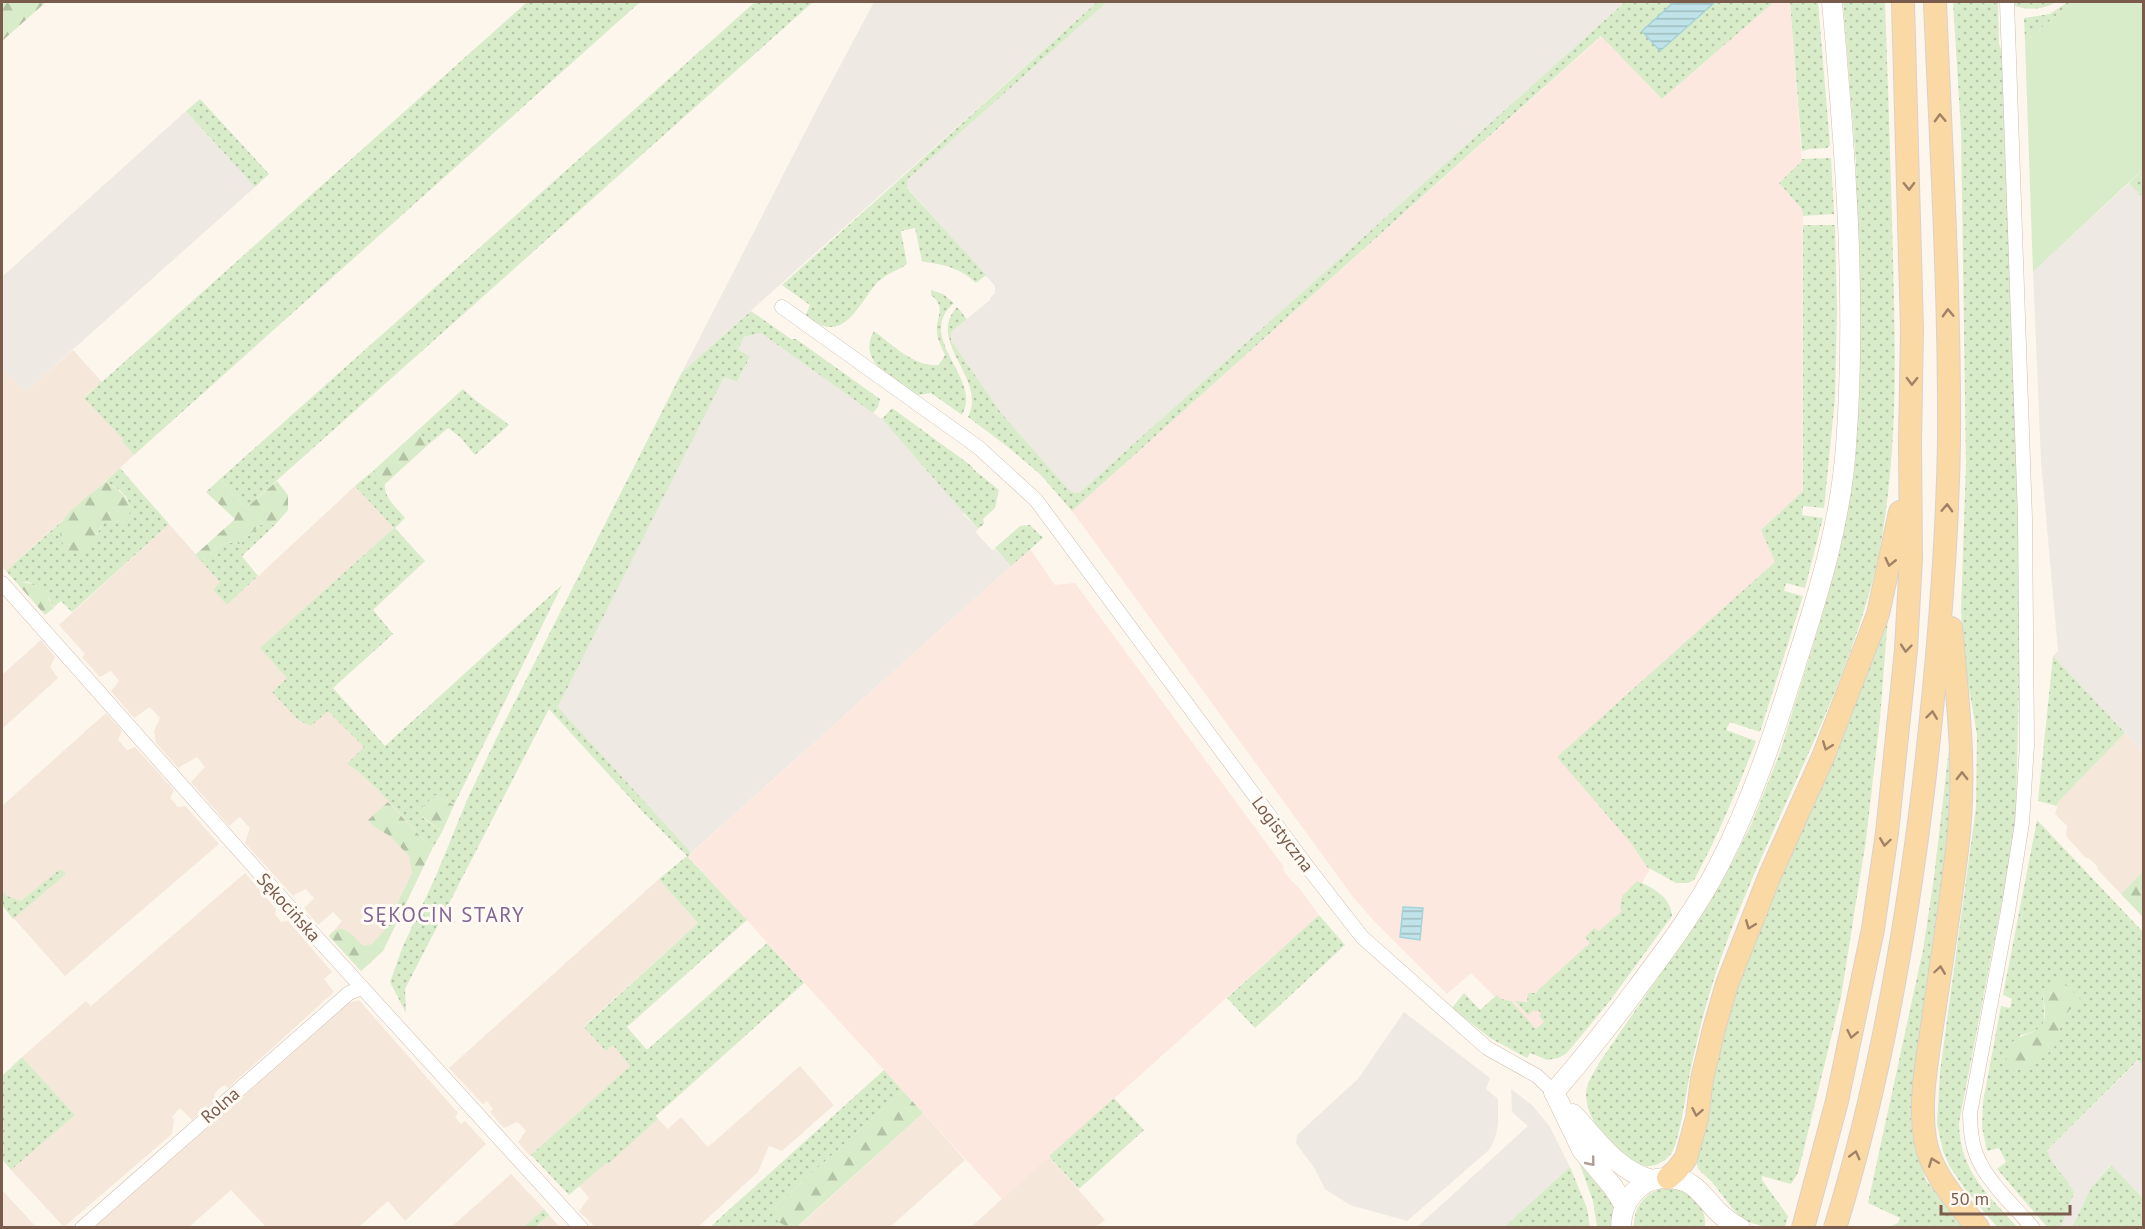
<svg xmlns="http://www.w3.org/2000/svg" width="2145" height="1229" viewBox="0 0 2145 1229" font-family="'PT Sans',sans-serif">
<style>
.residential{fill:#f5e8da}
.commercial{fill:#fde8e0}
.industrial{fill:#efe9e4}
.grass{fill:url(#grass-dots);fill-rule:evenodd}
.forest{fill:url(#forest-firs)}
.park{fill:#d8ecc9}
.water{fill:url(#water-rules);stroke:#a5d3da;stroke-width:1.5}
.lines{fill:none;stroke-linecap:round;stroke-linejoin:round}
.street-casing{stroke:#d1beb0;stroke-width:15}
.secondary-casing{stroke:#d6c0b0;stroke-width:21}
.primary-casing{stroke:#dad1cd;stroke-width:24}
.street{stroke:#fff;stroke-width:14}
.secondary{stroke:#fff;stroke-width:20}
.primary{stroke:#fbd9a5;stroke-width:22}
.oneway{stroke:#a18267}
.oneway2{stroke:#af9d94}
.labels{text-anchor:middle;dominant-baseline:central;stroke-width:6;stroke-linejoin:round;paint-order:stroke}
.street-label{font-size:18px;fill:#7a5c4d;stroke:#fffaf3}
.quarter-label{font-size:21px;letter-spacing:1.5px;fill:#846695;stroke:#fffaf3}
</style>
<defs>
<pattern id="grass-dots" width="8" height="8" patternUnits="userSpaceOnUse" patternTransform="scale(1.5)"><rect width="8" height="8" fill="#d8ecc9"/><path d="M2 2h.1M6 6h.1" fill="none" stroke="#b4c2a5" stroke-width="1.8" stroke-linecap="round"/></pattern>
<pattern id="forest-firs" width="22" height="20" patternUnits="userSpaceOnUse" patternTransform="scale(1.5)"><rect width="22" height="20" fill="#d8ecc9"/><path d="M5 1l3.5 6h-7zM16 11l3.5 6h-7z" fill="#b4c2a5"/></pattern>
<pattern id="water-rules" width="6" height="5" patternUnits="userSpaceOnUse" patternTransform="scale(1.5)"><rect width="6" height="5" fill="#bfe3e8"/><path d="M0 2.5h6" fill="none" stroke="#a0bbbe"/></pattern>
</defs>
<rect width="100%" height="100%" fill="#fdf6ec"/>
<g class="residential">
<polygon points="73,350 102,382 84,397 124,439 122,441 134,455 6,571 2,566 2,368 25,392"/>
<polygon points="355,486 394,528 277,633 287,678 272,692 298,720 311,726 328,710 364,747 348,764 358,771 381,793 432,849 383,951 361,971 329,936 342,921 333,912 318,925 304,908 314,898 306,889 293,896 245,843 250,828 240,817 229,826 191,782 205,767 197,757 178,768 156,743 154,731 160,718 150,707 134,718 111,691 119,681 116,677 111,671 100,677 82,657 85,654 59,625 169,524 221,583 227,605"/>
<polygon points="41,640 55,657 50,667 58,678 2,729 2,675"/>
<polygon points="106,713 122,731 118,740 127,750 135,747 174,790 170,798 178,807 185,806 219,844 65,976 2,905 2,806"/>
<polygon points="2125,733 2143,752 2143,917 2098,870 2097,866 2090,859 2086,858 2066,836 2067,826 2055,814 2059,801"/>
<polygon points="245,873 276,909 275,914 281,922 288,921 332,972 324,979 334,992 228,1088 224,1085 219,1089 214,1094 216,1099 192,1120 180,1108 172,1117 174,1120 172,1134 64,1227 11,1170 75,1115 22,1057 86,1001 91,1006"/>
<polygon points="659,879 698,923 584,1026 606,1051 613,1045 630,1066 530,1156 518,1142 526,1131 522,1126 517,1122 504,1128 490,1112 493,1109 487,1101 483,1104 449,1068"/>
<polygon points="359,1000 458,1113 455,1117 461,1124 465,1121 486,1144 405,1221 388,1201 359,1227 266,1227 231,1190 189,1227 92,1228 348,1003"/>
<polygon points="800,1066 834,1105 782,1151 769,1146 758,1172 698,1227 595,1227 579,1211 589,1198 579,1186 606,1162 608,1163 658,1119 668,1129 681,1117 708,1147"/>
<polygon points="923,1113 965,1160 890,1227 797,1228"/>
<polygon points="1049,1156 1105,1220 1096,1227 970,1228"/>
<polygon points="511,1174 544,1209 523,1227 450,1228"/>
<polygon points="2,1190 36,1227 2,1227"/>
<polygon points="549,1215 560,1227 536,1228"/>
</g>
<g class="commercial">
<polygon points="1774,2 1790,2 1802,161 1779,183 1802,209 1803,216 1803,491 1761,530 1775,562 1741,594 1631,843 1650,869 1601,954 1544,1046 1471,973 1447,994 1374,921 1353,897 1072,511 1602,36 1662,99"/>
<polygon points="1030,549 1055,585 1075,583 1284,867 1283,870 1288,877 1300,889 1319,915 1002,1199 688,856"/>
</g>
<g class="industrial">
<polygon points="874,2 1097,2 682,372 817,109"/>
<polygon points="1107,2 1625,2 1079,493 1071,492 1001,413 951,340 951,332 990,300 990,298 995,293 995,286 907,187 908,179"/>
<polygon points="186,111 255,187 25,392 2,368 2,277"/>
<polygon points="2129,183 2143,198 2143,752 2053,656 2058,651 2041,461 2033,272"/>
<polygon points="761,333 882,419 964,512 963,514 978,529 976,532 979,536 992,550 995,549 1011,566 691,853 558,707 724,376 737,382 750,358 737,349 744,337"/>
<polygon points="1404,1012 1490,1078 1486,1089 1498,1099 1498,1124 1495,1138 1490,1149 1407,1221 1350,1205 1325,1189 1315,1169 1296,1143 1297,1135 1358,1079"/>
<polygon points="2139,1060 2143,1065 2143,1198 2110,1165 2091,1188 2072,1227 2061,1227 2074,1193 2050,1160 2047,1150"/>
<polygon points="1511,1089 1532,1105 1550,1127 1570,1167 1504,1227 1416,1228 1528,1126 1512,1112"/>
</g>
<g class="grass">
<polygon points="527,2 640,2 134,455 122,441 123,439 84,398"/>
<polygon points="755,2 813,2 246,508 220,479"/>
<path d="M1097,2H1107L908,179L907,188L986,275L976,283C962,269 944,264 924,262L922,261L915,228L901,231L907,264C897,271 885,274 876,284C856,308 842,347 806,315L810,305L782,285Z"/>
<path d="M1625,2H1774L1662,99L1601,36L1072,511L1041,475L1008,447L968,417C988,378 925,342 957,307L967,319L951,332V340L1001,413L1071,492L1079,493Z"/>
<polygon points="1790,2 1818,2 1830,145 1827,148 1810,149 1802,151"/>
<path d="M1843,2H1885C1888,88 1891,174 1893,260C1895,335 1897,410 1889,484C1885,524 1878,566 1866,604C1827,735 1754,853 1713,982C1704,1010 1697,1040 1691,1068C1687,1086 1680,1142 1671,1154C1661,1167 1643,1170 1629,1161C1610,1148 1586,1119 1586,1094C1586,1083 1594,1073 1599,1063L1710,902L1735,857L1751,825L1779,755L1820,623L1839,555L1856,457L1859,354L1856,163Z"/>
<path d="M1953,2H1998L1999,44L2006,61L2019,470L2020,648L2016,806L2013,844L1959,1123C1960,1172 1987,1193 2017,1227H1997L1965,1189L1950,1167L1943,1151L1937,1124L1940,1072L1976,807L1977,735L1965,665L1961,612L1966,463L1961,131Z"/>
<path d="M2014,2H2055C2045,10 2027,10 2015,6Z"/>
<polygon points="2068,2 2072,2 2025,42 2024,18 2050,14"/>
<polygon points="200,99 269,174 255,187 186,111"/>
<polygon points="1831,158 1834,214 1803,216 1802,209 1779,183 1802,161 1802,159"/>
<polygon points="2143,169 2143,198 2129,183"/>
<path d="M1803,225H1835L1837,309L1835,399L1824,508L1803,506L1802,515L1823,518L1805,588L1786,583L1784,591L1803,596L1760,732L1730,722L1726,730L1756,741C1738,788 1718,836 1694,880L1688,883H1676L1647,867L1631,843L1557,757L1775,562L1761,530L1803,491Z"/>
<path d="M931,290L943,294L954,303C913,338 984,379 962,415L931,393L918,395C895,379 856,363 874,331C894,346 914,367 939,365L945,355C942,348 937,339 937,331C936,315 947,308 931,295Z"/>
<polygon points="751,311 791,339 796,339 880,399 878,407 873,413 761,333 744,337 738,349 750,357 737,382 724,377 558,707 686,847 691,853 688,857 747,920 627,1027 647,1050 767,943 804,983 656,1116 658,1119 608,1164 606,1163 569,1195 531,1155 630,1066 613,1045 606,1051 584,1027 698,923 659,879 687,856 642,811 549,709 405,989 406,1013 390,982 403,946 435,878 467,800 497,737 682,372"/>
<path d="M463,389C477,403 493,412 509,425L475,455L460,437L448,428L429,444L417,431Z"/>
<polygon points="892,408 973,467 973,469 999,490 995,508 983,519 984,524 978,529 882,419"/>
<path d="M120,468L169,524L72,612L61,601L54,607L49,598L29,582H16L6,571L62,521C60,534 59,541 70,551L97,534L104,522L113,521L122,522C140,504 123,490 105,482Z"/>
<path d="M374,470L385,484C383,497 397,508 405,518L395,528L425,561L373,610L393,634L333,688L385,746L562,585L454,805L435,795L422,817L442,832L432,849L381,793L358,771L347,764L364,747L328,711L311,726L298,720L272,692L287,678L260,648L394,528L355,486Z"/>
<polygon points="260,525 275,525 242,556 258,576 227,605 213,590 220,582 201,561 225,542 240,544"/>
<polygon points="1030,525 1043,538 1011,566 995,548 1020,526"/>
<polygon points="1888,617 1880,718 1866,840 1854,915 1841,997 1798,1173 1791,1184 1762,1176 1762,1180 1788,1216 1785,1227 1765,1227 1745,1221 1733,1209 1712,1182 1698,1169 1696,1159 1724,1032 1738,986 1754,940 1843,737"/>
<polygon points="2053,656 2125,733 2059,801 2057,806 2038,801"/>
<polygon points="1951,732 1950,821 1919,1038 1911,1118 1913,1139 1926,1180 1963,1227 1889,1227 1898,1223 1900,1218 1868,1203 1923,950 1934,877"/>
<path d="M2037,820L2143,932V1065L2138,1060L2047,1150C2052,1167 2067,1177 2074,1193L2061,1227H2047L1997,1169L2006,1162L1999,1148L1987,1151L1982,1127L1983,1102L2001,1006L2010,1008L2012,999L2003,995ZM2043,993L2080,1000C2075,1005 2067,1010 2063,1017C2049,1043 2047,1067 2013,1070L2020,1035C2053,1029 2043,1018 2043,993Z"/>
<polygon points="59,870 62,870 66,874 13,919 2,905 2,891 7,896 21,901"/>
<path d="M1637,881C1653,887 1671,898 1672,916L1609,1002L1566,1054L1558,1058L1547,1060L1530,1053L1527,1058L1490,1038L1452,1008L1464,993L1480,1010L1497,995L1501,999L1511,1001L1536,1029L1544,1022L1539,1016L1541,1014L1538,1010L1536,1012L1534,1010L1528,1015L1515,1001L1527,1002L1528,993H1537L1538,990L1590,943L1585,937L1594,928L1599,931L1622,911L1620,908L1622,896Z"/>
<polygon points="1319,915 1345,945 1255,1028 1227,998"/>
<polygon points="22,1057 75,1115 11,1170 2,1159 2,1076"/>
<polygon points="884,1070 903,1091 771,1210 780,1222 791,1227 709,1228"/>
<polygon points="1114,1098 1144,1130 1079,1189 1049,1156"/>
<polygon points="1575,1151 1615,1202 1612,1227 1597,1227 1593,1201"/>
<polygon points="2111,1165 2143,1198 2143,1227 2072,1227 2091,1188"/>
<polygon points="1570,1167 1587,1208 1590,1227 1504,1227"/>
<path d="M1663,1188C1687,1187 1707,1203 1705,1227L1634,1228C1633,1207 1644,1194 1663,1188Z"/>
<polygon points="544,1209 549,1215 536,1227 523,1227"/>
</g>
<g class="forest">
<polygon points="2,2 46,2 2,41"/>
<polygon points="417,431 429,444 385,484 374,470"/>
<polygon points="220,479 246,508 277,481 288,495 288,510 275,525 260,525 240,544 225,542 201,561 195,555 235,519 206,492"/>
<path d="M105,482C119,488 143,509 122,522L113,521L104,522C97,531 92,546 81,552C64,560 55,531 63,520C71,508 94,492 105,482Z"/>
<path d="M16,582C37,582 44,589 54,608L45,615Z"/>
<polygon points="435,795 454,805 442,832 422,816 419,810"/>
<path d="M388,802L432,849L383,951L361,971L329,936C343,920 352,935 363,946L372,944L384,931L412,873L409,856L390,836L373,826L368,820Z"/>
<polygon points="2143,872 2143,917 2121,894"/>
<path d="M2060,978L2081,1000L2064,1015L2054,1048L2040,1060L2025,1069L2013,1070C2008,1064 2005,1060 2007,1053C2010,1031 2036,1039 2044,1021C2047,1014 2043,1001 2043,993Z"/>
<path d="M903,1091L923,1113L797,1227C786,1228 773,1221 771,1210Z"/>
</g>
<polygon class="park" points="2072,2 2143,2 2143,169 2033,272 2025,42"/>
<g class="water">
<polygon points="1674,2 1715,2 1660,51 1642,31"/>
<polygon points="1403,907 1423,908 1420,940 1400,937"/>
</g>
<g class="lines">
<g class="street-casing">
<g id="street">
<path d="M2007,2L2025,518L2027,745L2022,823L2008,911L1970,1113C1970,1127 1971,1141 1976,1154C1986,1181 2014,1206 2033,1228"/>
<polyline points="782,307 978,447 1036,500 1306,865 1362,937 1487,1048 1537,1076 1554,1092"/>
<polyline points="2,583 317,938 581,1228"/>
<polyline points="82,1228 349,993 362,988"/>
</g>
</g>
<g class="secondary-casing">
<g id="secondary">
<path d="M1554,1092C1583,1059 1611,1023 1638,987C1667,948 1697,908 1719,865C1753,799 1776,728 1798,657C1820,589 1841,519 1846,446C1857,298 1845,149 1832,2"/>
<polyline points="1554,1092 1582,1150 1613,1187 1625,1206"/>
<path d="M1573,1114C1596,1139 1619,1173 1653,1180"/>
<path d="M1621,1228C1621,1212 1627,1197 1640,1187C1647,1181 1656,1178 1665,1178C1694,1178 1700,1193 1717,1211C1724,1218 1731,1223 1740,1228"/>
</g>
</g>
<g class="primary-casing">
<g id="primary">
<path d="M1951,628C1958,702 1967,775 1957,850C1950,908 1941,967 1932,1026C1927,1063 1919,1101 1925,1139C1931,1174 1956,1200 1978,1228"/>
<polyline points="1668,1178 1677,1170 1686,1158 1697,1118 1702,1079 1714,1029 1727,984 1770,875 1823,757 1878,614 1900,512"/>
<polyline points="1803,1228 1837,1101 1873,929 1887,833 1906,650 1911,558 1910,442 1912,329 1903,2"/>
<path d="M1835,1228C1880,1083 1906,933 1924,783C1937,670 1947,557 1949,442C1950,295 1941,148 1935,2"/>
</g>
</g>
<use href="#street" class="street"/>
<use href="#secondary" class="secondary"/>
<use href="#primary" class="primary"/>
</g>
<defs><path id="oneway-chevron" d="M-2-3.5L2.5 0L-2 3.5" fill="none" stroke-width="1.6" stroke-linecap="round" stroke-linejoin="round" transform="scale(1.5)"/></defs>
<g class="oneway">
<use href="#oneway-chevron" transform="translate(1940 118) rotate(-92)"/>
<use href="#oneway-chevron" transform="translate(1909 186) rotate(89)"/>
<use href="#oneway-chevron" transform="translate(1948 313) rotate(-92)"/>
<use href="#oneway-chevron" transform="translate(1912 381) rotate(91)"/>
<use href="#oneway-chevron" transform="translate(1947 508) rotate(-88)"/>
<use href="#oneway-chevron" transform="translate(1890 562) rotate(103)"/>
<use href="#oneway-chevron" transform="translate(1906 648) rotate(95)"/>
<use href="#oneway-chevron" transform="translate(1932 715) rotate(-83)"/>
<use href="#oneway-chevron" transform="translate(1827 746) rotate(111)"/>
<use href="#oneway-chevron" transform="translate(1962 776) rotate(-90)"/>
<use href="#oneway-chevron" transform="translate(1885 842) rotate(98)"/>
<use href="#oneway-chevron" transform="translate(1750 925) rotate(111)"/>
<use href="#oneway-chevron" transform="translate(1940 970) rotate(-82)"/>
<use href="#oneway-chevron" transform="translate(1852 1034) rotate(102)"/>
<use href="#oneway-chevron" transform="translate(1697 1112) rotate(100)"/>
<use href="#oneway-chevron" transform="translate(1855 1155) rotate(-75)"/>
<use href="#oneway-chevron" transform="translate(1933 1162) rotate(-111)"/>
</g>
<use class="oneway2" href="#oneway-chevron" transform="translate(1591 1162) rotate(51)"/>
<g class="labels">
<g class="street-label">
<text transform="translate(1283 834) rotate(53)">Logistyczna</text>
<text transform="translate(289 907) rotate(48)">Sękocińska</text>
<text transform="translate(220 1105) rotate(-41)">Rolna</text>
</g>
<g class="quarter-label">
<text x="444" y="914">SĘKOCIN STARY</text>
</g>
</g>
<rect width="2145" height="1229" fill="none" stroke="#7a5c4d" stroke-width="6"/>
<path d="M1941 1205v9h129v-9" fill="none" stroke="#7a5c4d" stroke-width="3"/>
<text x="1950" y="1205" font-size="18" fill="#7a5c4d" stroke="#fffaf3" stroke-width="4.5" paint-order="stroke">50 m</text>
</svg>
